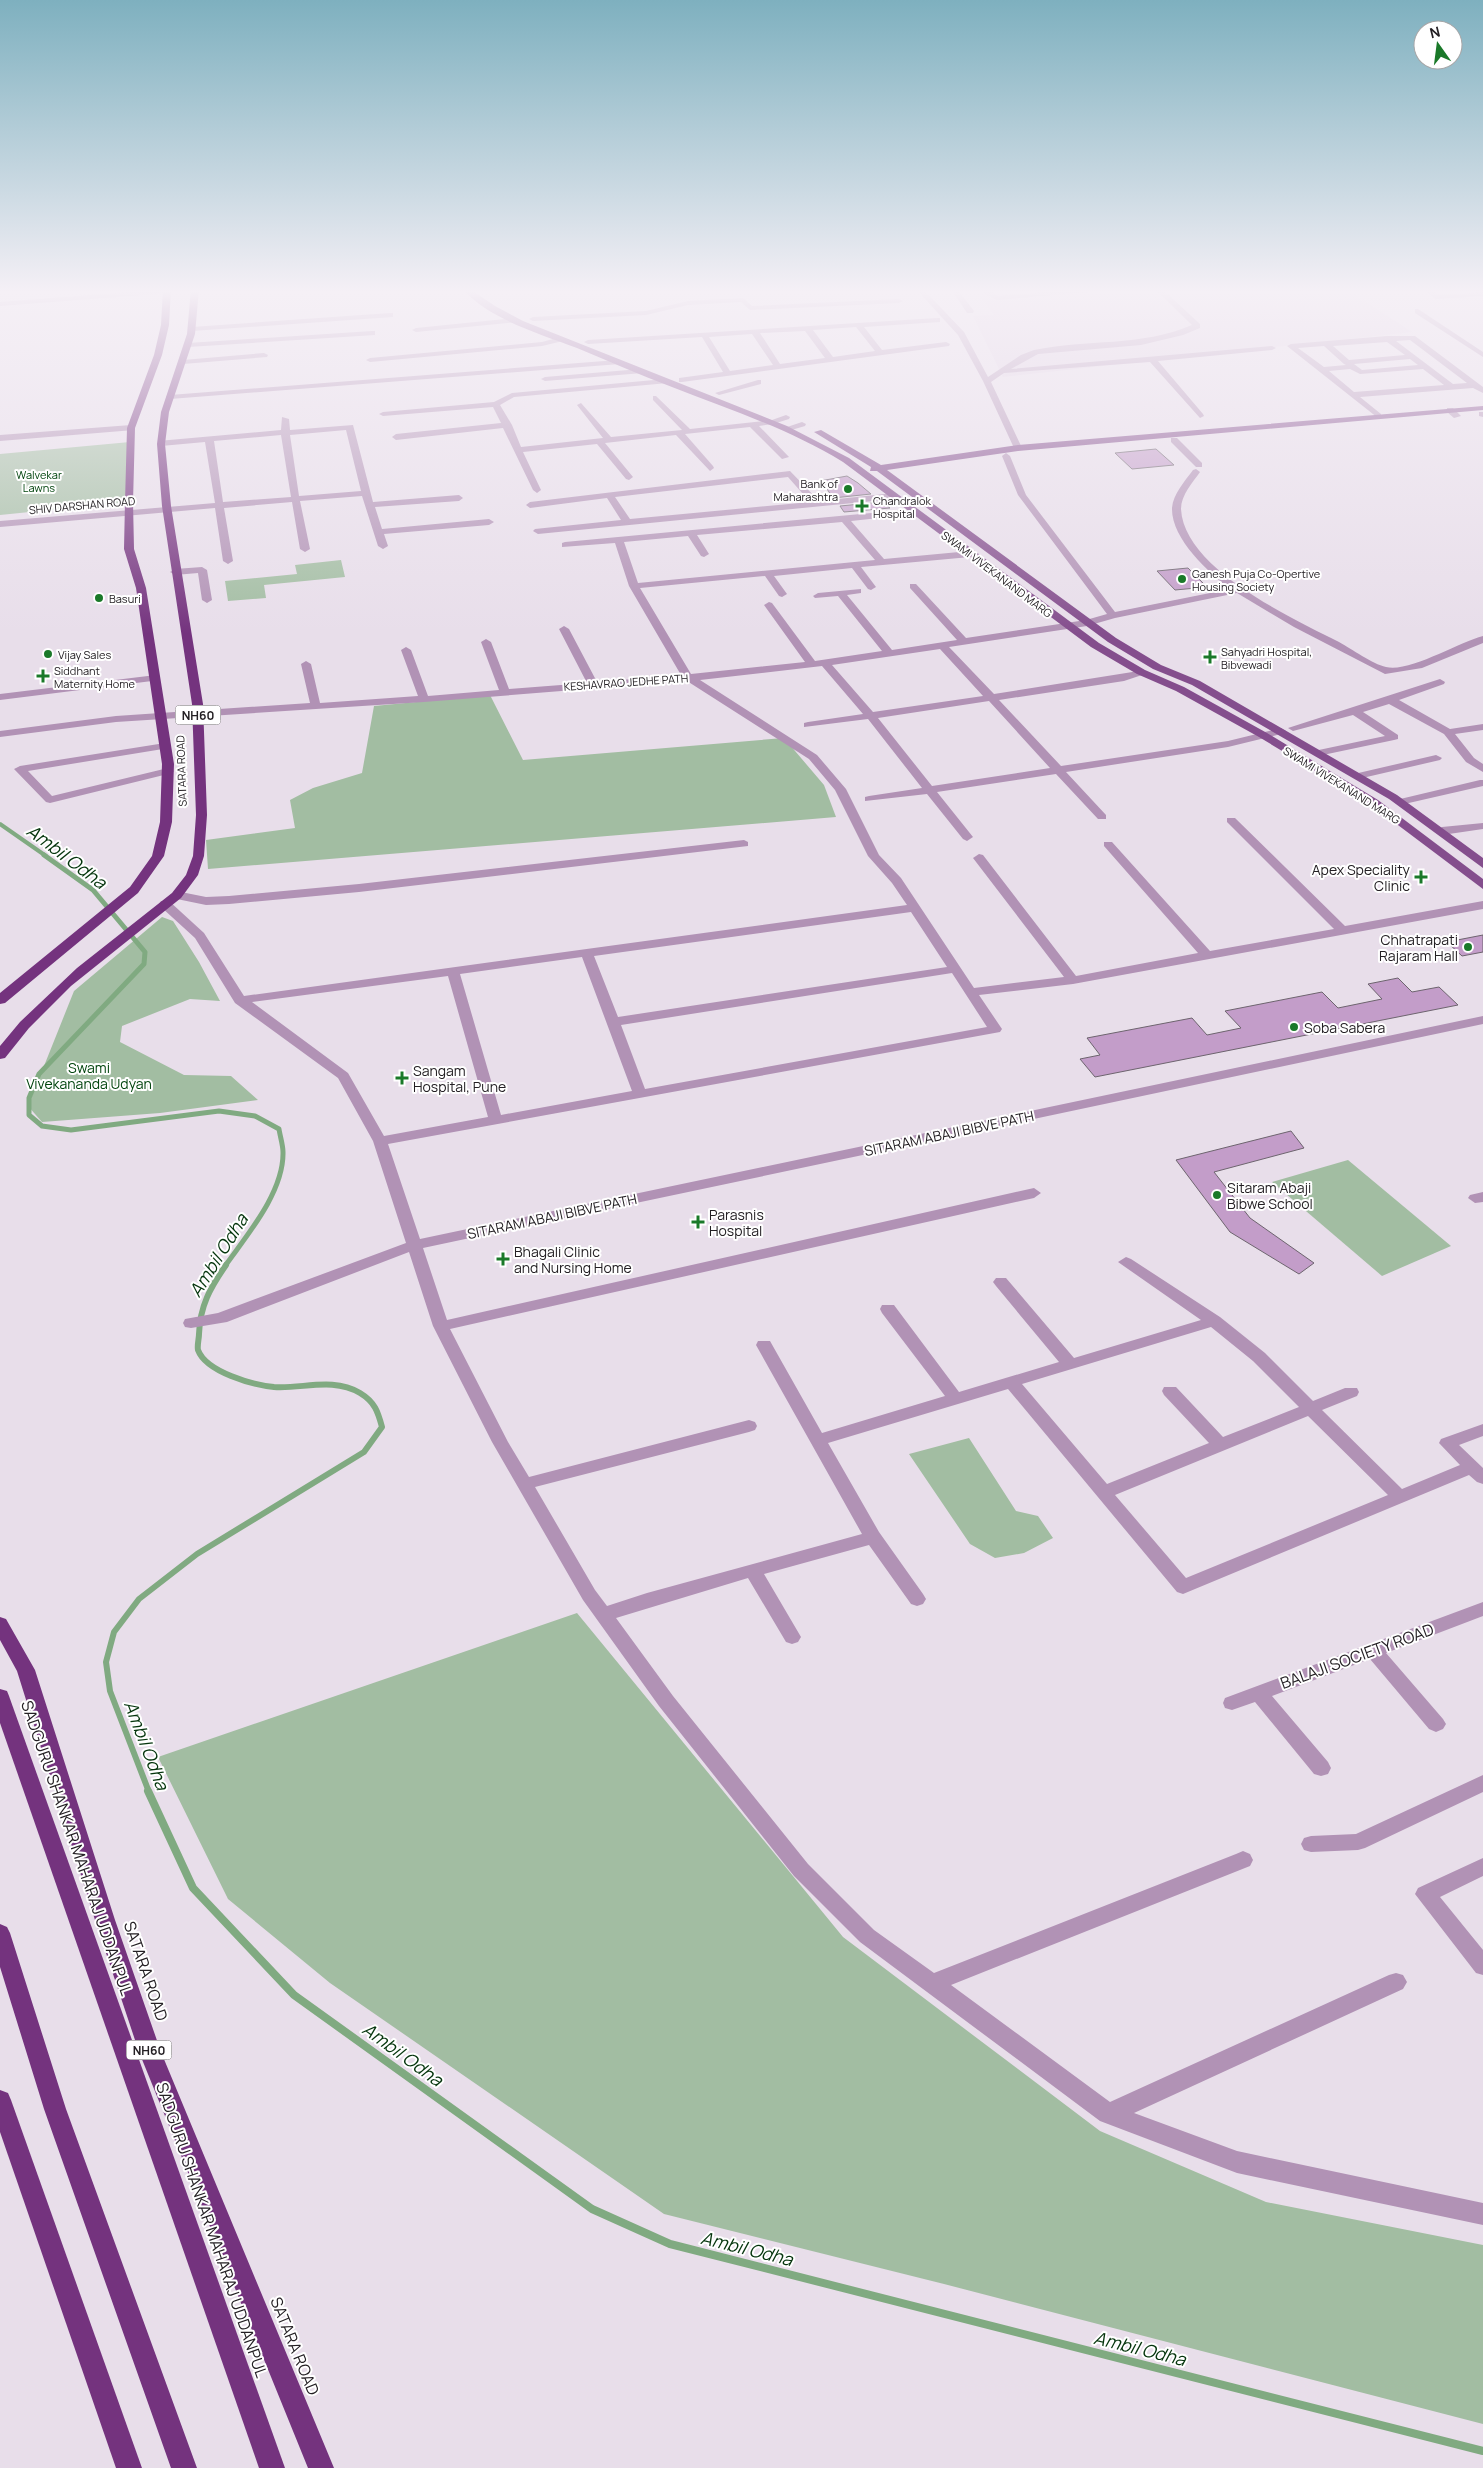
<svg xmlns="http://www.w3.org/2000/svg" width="1483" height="2468" viewBox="0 0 1483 2468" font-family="Manrope,sans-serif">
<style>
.built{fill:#e0d1e3}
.green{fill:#a2bda2}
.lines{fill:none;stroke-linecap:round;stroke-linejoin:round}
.stream-far3{stroke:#80aa81;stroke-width:4}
.stream-far2{stroke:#80aa81;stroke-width:5}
.stream-far1{stroke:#80aa81;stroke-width:6}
.stream{stroke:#80aa81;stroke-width:8}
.building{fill:#c39dc9;stroke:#6d646e}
.minor{fill:#b192b5;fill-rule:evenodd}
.major{fill:#844e8d;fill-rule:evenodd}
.highway{fill:#74337e;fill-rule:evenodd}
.poi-dot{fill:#1a7929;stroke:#fff;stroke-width:2}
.labels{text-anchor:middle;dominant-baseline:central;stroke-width:4;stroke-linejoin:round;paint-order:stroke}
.far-park-label{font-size:11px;fill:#00440d;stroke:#fff}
.far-poi-label{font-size:11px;fill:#242024;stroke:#fff;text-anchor:start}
.far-street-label{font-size:11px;fill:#242024;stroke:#fff}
.shield{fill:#fff;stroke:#666366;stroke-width:1}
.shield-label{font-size:12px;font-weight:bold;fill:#242024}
.poi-label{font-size:14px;fill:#242024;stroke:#fff;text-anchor:start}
.park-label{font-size:14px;fill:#00440d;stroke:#fff}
.street-label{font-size:14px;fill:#242024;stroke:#fff}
.near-street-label{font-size:16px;fill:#242024;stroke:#fff}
.near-water-label{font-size:18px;font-style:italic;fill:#04340c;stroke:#fff}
</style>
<rect width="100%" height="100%" fill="#e8deea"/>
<polygon class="built" points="975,289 1346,289 1412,332 1003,377 973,316 994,315"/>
<g class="green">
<polygon points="130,442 129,502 0,515 0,454"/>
<polygon points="341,560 345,577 264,585 266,598 228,601 225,581 297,574 295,565"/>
<polygon points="490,695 523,760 784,738 824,785 836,817 208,869 206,840 295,828 290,800 313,788 362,773 374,706"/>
<polygon points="162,917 173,921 199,962 220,1001 190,999 122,1026 120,1042 184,1075 231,1076 258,1100 160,1113 42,1122 28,1106 74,991"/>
<polygon points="1348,1160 1451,1246 1382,1276 1272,1182"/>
<polygon points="969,1438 1016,1511 1038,1516 1053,1538 1024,1553 995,1558 970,1544 909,1454"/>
<polygon points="577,1613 843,1937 1100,2131 1266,2202 1483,2245 1483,2424 944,2284 664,2214 330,1983 228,1899 158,1757"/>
</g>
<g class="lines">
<polyline class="stream-far3" points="0,824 46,856"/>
<path class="stream-far2" d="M44,855L93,890L145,952L144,964L39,1074L29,1098V1115L42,1126L71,1130L219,1111L255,1116L279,1129C280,1136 283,1145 283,1152C284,1192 247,1235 225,1266"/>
<path class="stream-far1" d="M149,1792L110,1691L106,1662L114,1632L139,1599L197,1554L364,1452L382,1427C378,1412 375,1402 360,1393C333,1377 303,1389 274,1387C253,1385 206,1372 198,1350C197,1345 199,1339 199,1334C200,1306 210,1288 226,1265"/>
<polyline class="stream" points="148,1791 193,1888 294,1995 592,2209 670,2244 1483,2451"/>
</g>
<g class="building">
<polygon points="1156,449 1174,465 1132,469 1115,453"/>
<polygon points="847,476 858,483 871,494 833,498 827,489 830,488 820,481"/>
<polygon points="882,502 890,508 844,512 840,506"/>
<polygon points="1188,568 1207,587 1175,590 1157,571"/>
<polygon points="1483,935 1483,952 1462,956 1447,942"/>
<polygon points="1398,978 1412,992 1439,987 1458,1005 1095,1077 1080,1059 1100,1055 1087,1038 1192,1018 1207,1035 1241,1028 1225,1011 1322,992 1338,1008 1382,999 1368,984"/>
<polygon points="1291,1131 1304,1148 1214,1172 1250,1218 1314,1263 1299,1274 1230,1232 1176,1160"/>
</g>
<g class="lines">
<g class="minor">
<polygon points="167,289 170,289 170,293 0,306 0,302"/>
<path d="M916,289H923L964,332L988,377L1021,355L1034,350C1087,339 1141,347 1192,325L1155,289H1162L1200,324V328L1183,335L1141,345L1038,354L1011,369L1272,346L1276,348L1272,350L1158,361L1203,414L1204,416L1200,418L1150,362L1004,373L991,382L1022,448L1018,451L1014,448L983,381L958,335Z"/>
<polygon points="951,289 957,289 974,311 973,313 967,313"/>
<polygon points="984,289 991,289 990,291 998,296 1080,289 1106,289 1102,291 997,300 983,293"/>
<polygon points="1423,289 1431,289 1438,295 1483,292 1483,296 1436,299"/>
<polygon points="743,298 752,306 899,299 903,301 899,303 750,310 741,302 688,305 646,315 533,321 529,319 533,317 646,311 688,301"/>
<polygon points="1418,309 1483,352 1483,357 1415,313 1415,309"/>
<polygon points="390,313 393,313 393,317 192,331 188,329 192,327"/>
<polygon points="515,318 519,320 518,322 416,332 412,330 416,328"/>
<path d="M937,318H940V322L864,327L882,350L946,342L950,344L949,346L682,382H679V378L723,372L702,337L588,344L584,342L588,340ZM856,327L875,351L833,357L813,330ZM805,331L825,358L780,364L760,333ZM752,334L773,365L730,371L709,337Z"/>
<polygon points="372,331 375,331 375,335 188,347 184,345 188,343"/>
<path d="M1387,336H1415L1483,387V393L1473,388L1360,397L1381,414V418H1378L1287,346L1291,344ZM1410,340L1467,383L1453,384L1396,341ZM1387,342L1405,355L1349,360L1333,346ZM1324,346L1344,364L1346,365L1324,367L1298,348ZM1410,359L1418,365L1362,370L1354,364ZM1350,369L1360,374L1423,369L1444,385L1354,392L1329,371Z"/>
<polygon points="560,337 563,337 563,341 542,346 370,362 366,360 370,358 542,342"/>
<polygon points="264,353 268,355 267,357 183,364 179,362 183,360"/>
<polygon points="617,360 621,362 620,364 170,399 166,397 170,395"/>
<polygon points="640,369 644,371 643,373 545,381 541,379 545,377"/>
<polygon points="665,379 669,381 668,383 514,397 500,405 512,425 521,447 603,438 577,405 581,403 611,437 682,430 653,400 653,396 656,396 690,429 772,420 786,415 790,417 789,419 773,424 759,426 789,457 782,459 750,427 685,434 713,466 714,468 710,471 676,435 605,443 633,477 629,480 626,479 597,444 523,452 541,490 537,493 533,490 503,428 396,440 392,437 396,434 501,423 493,407 383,416 379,414 383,412 494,402 512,393"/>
<polygon points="758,380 761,380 761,384 719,395 715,393"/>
<polygon points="1447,408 1453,408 1461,416 1454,418 1447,412"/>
<polygon points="1479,412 1483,412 1483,417 1479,416"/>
<path d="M282,417L289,419L290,430L353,425L373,502L459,495L463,498L459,501L375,507L382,529L489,519L494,522L489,525L384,534L388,546L383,549L378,546L362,496L300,501L310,549L305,552L300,549L292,502L224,508L233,561L228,564L223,561L215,508L0,527V521L215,503L205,442L161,446L158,445V441L281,430ZM346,430L361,491L299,496L290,435ZM281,435L291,497L223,502L214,441Z"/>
<polygon points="802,422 806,424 805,426 788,431 784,428"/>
<polygon points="131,425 135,428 134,430 0,441 0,435"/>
<polygon points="1171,438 1177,438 1202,463 1202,467 1196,467 1171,442"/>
<path d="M1006,453L1010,456L1026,495L1115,612L1230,589C1208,572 1171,538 1172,508C1173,494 1185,481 1193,470L1196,469L1200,472C1193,482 1181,495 1181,509C1184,569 1292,618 1339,642C1352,649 1372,664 1386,667C1409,673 1459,642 1483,636V643L1422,668L1385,674L1294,627L1237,593L1115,618L1087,626L949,647L994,694L1145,670V674L1124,681L999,700L1061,766L1228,741L1281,728L1286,731L1285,733L1228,747L1066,772L1106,815V819H1098L1056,774L937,792L973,837L967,841L963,839L927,794L865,801V797L869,796L922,788L868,719L804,727V723L808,722L863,714L822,666L700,680L817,755L846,789L879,855L901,878L974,988L1064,977L973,858L979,854L983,855L1076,976L1198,953L1104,846V842H1112L1210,951L1334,929L1227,822V818H1235L1345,926L1483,901V909L1073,984L979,995L1002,1029L1000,1032L388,1144L420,1239L1483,1016V1024L423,1248L447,1320L1034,1188L1041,1193L1034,1198L450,1329L508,1442L529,1477L749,1420L755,1422L757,1426L755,1430L749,1432L535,1487L595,1590L607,1606L647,1593L862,1534L756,1345L758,1341H770L822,1433L945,1396L882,1313L880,1309L882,1305H894L959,1392L1059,1362L996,1286L993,1282L996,1278H1006L1074,1358L1201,1320L1118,1262L1126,1257L1131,1259L1220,1317L1265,1353L1313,1401L1345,1388H1357L1359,1392L1357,1396L1322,1410L1402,1489L1460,1465L1439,1443L1441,1439L1483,1424V1436L1459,1445L1483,1468V1484L1477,1482L1469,1475L1183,1594L1177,1592L1008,1389L828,1443L879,1532L923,1594L926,1599L923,1604L917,1606L911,1604L869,1545L764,1574L801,1637L798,1642L792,1644L786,1642L748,1578L616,1618L673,1696L808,1864L874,1930L934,1973L1236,1854L1243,1851L1250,1854L1253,1860L1250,1866L951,1985L1110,2102L1389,1975L1396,1973L1403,1975L1407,1982L1403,1989L1134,2113L1237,2151L1483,2203V2225L1237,2173L1100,2121L860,1942L794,1876L659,1706L583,1600L492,1442L433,1326L409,1252L227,1322L191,1328L185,1327L183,1323L185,1319L218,1313L406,1243L373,1141L338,1078L235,1003L195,938L161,907L159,904L161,901H169L204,933L244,996L907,905L892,883L868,856L835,790L809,759L687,681L424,702L116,722L0,737V731L116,716L310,703L301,664L306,661L311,664L320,703L418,696L401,650L406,647L411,650L428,696L499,690L481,642L486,639L491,642L509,689L587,683L559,629L564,626L569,629L597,682L681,675L629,586L615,543L562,547V543L565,542L914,509L917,510V514L851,521L884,559L970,551L975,554L970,557L861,567L876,587L871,590L868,589L852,568L774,576L787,594L782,597L779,596L765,576L640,588L691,674L805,662L764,605L769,602L772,603L815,661L882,651L838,596L815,598L813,596L818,593L861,589V593L847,595L892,650L957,640L910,588V584H916L966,638L1086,620L1107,614L1018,495L1002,456ZM842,522L875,560L638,583L624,542L688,536L701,556L704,557L709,554L697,535ZM940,649L983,696L873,712L832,665ZM989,701L1050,768L932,786L878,718ZM911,912L947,967L618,1017L594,956ZM582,957L632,1091L501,1115L460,974ZM952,973L987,1027L645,1089L621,1025ZM448,976L488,1117L384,1136L348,1073L252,1002ZM1211,1327L1253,1361L1299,1407L1223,1437L1176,1387H1164L1162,1391L1164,1395L1209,1443L1107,1484L1022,1384ZM1308,1416L1388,1495L1186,1578L1115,1495Z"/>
<path d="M790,471L819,501L894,493L898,496L894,499L538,534L533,531L535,529L621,520L607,498L530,508L526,505L530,502ZM788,477L810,502L630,519L615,497Z"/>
<polygon points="202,567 207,570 212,600 207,603 202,600 198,573 175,575 170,572 175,569"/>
<polygon points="156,675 160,676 160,680 0,700 0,694"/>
<polygon points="1440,679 1445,682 1444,684 1399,700 1450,729 1483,724 1483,730 1455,734 1474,758 1483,764 1483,772 1466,762 1444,734 1389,704 1363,712 1398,735 1398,739 1394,740 1318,756 1314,755 1314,751 1385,736 1353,715 1293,731 1288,728"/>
<polygon points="165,743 169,744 169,748 28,771 52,796 168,768 174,771 172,773 50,803 46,802 14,769 20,766"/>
<polygon points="1436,755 1442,758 1440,760 1358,779 1352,776 1354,774"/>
<polygon points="1480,780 1483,780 1483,786 1400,805 1394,802 1396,800"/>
<polygon points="1483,823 1483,829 1442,835 1436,831 1442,827"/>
<polygon points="744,840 748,842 748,846 359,892 229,904 206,905 172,898 170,895 176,891 206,897 229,896 359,884"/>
<polygon points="1483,1192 1483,1202 1475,1203 1468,1198 1470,1195"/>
<polygon points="1483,1602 1483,1616 1386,1653 1443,1719 1446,1724 1443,1729 1436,1732 1429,1729 1370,1659 1272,1696 1328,1762 1331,1768 1328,1774 1321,1776 1314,1774 1255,1702 1232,1710 1225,1708 1223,1703 1225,1698"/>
<polygon points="1483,1775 1483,1792 1365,1848 1358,1850 1311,1852 1304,1850 1301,1844 1304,1838 1311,1836 1356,1834"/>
<polygon points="1483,1858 1483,1876 1440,1897 1483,1950 1483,1975 1476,1973 1415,1894 1418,1888"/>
</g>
<g class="major">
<path d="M462,289H470L495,306L523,321L787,426L849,458L1099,643L1145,670L1184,687L1267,733L1378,800L1483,879V889L1370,804L1259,737L1176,691L1137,674L1091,647L843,462C789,429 731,410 672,387C640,375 609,361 577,348C538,333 491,320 462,289Z"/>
<polygon points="1483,406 1483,410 1018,451 887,470 1116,638 1161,665 1200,681 1397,795 1483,858 1483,868 1389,799 1192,685 1153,669 1108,642 877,471 870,471 871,467 814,432 821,430 881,465 1018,445"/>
</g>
<g class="highway">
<polygon points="163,289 171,289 169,325 162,355 135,428 133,502 134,549 146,588 174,764 172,822 164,856 138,893 5,1003 0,1004 0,993 130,887 152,856 160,822 162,764 136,588 124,549 125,502 127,428 154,355 161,325"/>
<polygon points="191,289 199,289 195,334 169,412 165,444 171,506 203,704 207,815 204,856 198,875 181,898 71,986 29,1028 5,1058 0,1059 0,1046 20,1022 77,968 172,893 186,875 193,856 196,815 192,704 162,506 157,444 161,412 187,334"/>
<polygon points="0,1617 6,1619 35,1670 115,1920 161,2052 334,2468 308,2468 139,2052 95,1920 17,1671 0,1640"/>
<polygon points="0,1689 7,1691 9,1696 285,2468 259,2468 0,1723"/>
<polygon points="0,1924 7,1927 10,1933 66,2109 197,2468 171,2468 44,2109 0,1967"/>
<polygon points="0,2090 8,2093 11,2100 142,2468 116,2468 0,2132"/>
</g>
</g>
<linearGradient id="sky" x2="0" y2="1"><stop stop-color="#7eb0bf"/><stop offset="0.46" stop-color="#f5f0f6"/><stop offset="1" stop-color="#f5f0f6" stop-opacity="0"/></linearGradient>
<rect width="1483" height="634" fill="url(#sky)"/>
<g class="poi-dot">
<circle cx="848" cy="489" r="5"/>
<path d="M859.5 498.5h5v5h5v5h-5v5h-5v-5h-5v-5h5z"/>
<circle cx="1182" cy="579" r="5"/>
<circle cx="99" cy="598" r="5"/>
<circle cx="48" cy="654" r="5"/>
<path d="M1207.5 649.5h5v5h5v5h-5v5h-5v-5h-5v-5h5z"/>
<path d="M40.5 668.5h5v5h5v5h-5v5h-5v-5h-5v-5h5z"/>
<path d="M1418.5 869.5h5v5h5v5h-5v5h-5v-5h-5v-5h5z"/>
<circle cx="1468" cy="947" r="5"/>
<circle cx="1294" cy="1027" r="5"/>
<path d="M399.5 1070.5h5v5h5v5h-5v5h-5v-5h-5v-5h5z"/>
<circle cx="1217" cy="1195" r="5"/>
<path d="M695.5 1214.5h5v5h5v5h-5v5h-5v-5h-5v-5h5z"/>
<path d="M500.5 1251.5h5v5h5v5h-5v5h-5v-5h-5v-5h5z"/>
</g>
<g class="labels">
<g class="far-park-label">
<text x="39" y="474">Walvekar<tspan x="39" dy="13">Lawns</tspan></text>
</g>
<g class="far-poi-label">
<text x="838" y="483" text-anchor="end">Bank of<tspan x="838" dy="13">Maharashtra</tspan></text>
<text x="873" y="500">Chandralok<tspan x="873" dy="13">Hospital</tspan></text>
<text x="1192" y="573">Ganesh Puja Co-Opertive<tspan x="1192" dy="13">Housing Society</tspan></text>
<text x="109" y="598">Basuri</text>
<text x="1221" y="651">Sahyadri Hospital,<tspan x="1221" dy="13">Bibvewadi</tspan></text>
<text x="58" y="654">Vijay Sales</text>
<text x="54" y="670">Siddhant<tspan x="54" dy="13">Maternity Home</tspan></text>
</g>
<g class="far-street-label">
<text transform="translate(82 505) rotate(-5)">SHIV DARSHAN ROAD</text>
<text transform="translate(997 574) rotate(37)">SWAMI VIVEKANAND MARG</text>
<text transform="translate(626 682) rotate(-4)">KESHAVRAO JEDHE PATH</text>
<text transform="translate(181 771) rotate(-92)">SATARA ROAD</text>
<text transform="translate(1342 785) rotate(32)">SWAMI VIVEKANAND MARG</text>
</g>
<g class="shield">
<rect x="175.5" y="705.5" width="45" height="19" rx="4"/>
<rect x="126.5" y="2040.5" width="45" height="19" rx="4"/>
</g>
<g class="shield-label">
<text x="198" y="715">NH60</text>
<text x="149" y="2050">NH60</text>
</g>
<g class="poi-label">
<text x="1410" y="869" text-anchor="end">Apex Speciality<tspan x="1410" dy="16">Clinic</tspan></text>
<text x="1458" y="939" text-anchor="end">Chhatrapati<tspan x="1458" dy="16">Rajaram Hall</tspan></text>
<text x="1304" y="1027">Soba Sabera</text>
<text x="413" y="1070">Sangam<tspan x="413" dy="16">Hospital, Pune</tspan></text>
<text x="1227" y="1187">Sitaram Abaji<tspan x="1227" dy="16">Bibwe School</tspan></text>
<text x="709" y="1214">Parasnis<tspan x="709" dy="16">Hospital</tspan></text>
<text x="514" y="1251">Bhagali Clinic<tspan x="514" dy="16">and Nursing Home</tspan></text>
</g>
<g class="park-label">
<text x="89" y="1067">Swami<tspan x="89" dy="16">Vivekananda Udyan</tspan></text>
</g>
<g class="street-label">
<text transform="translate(949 1133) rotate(-12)">SITARAM ABAJI BIBVE PATH</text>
<text transform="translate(552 1216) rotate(-12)">SITARAM ABAJI BIBVE PATH</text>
</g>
<g class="near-street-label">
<text transform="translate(1357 1656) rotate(-20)">BALAJI SOCIETY ROAD</text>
<text transform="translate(77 1848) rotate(71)">SADGURU SHANKAR MAHARAJ UDDANPUL</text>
<text transform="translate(146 1971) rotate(71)">SATARA ROAD</text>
<text transform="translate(212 2230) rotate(71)">SADGURU SHANKAR MAHARAJ UDDANPUL</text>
<text transform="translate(295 2346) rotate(68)">SATARA ROAD</text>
</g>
<g class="near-water-label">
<text transform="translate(67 856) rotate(37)">Ambil Odha</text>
<text transform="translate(218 1255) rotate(-58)">Ambil Odha</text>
<text transform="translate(147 1745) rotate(69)">Ambil Odha</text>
<text transform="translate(403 2054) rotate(36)">Ambil Odha</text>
<text transform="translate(747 2248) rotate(14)">Ambil Odha</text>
<text transform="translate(1140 2348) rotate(14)">Ambil Odha</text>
</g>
</g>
<g transform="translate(1438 45) rotate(346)"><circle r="24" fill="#ffffff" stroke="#a7a6a7"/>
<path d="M0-4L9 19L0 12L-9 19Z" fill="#1a7929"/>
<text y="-8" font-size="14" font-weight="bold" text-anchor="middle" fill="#242024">N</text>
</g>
</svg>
